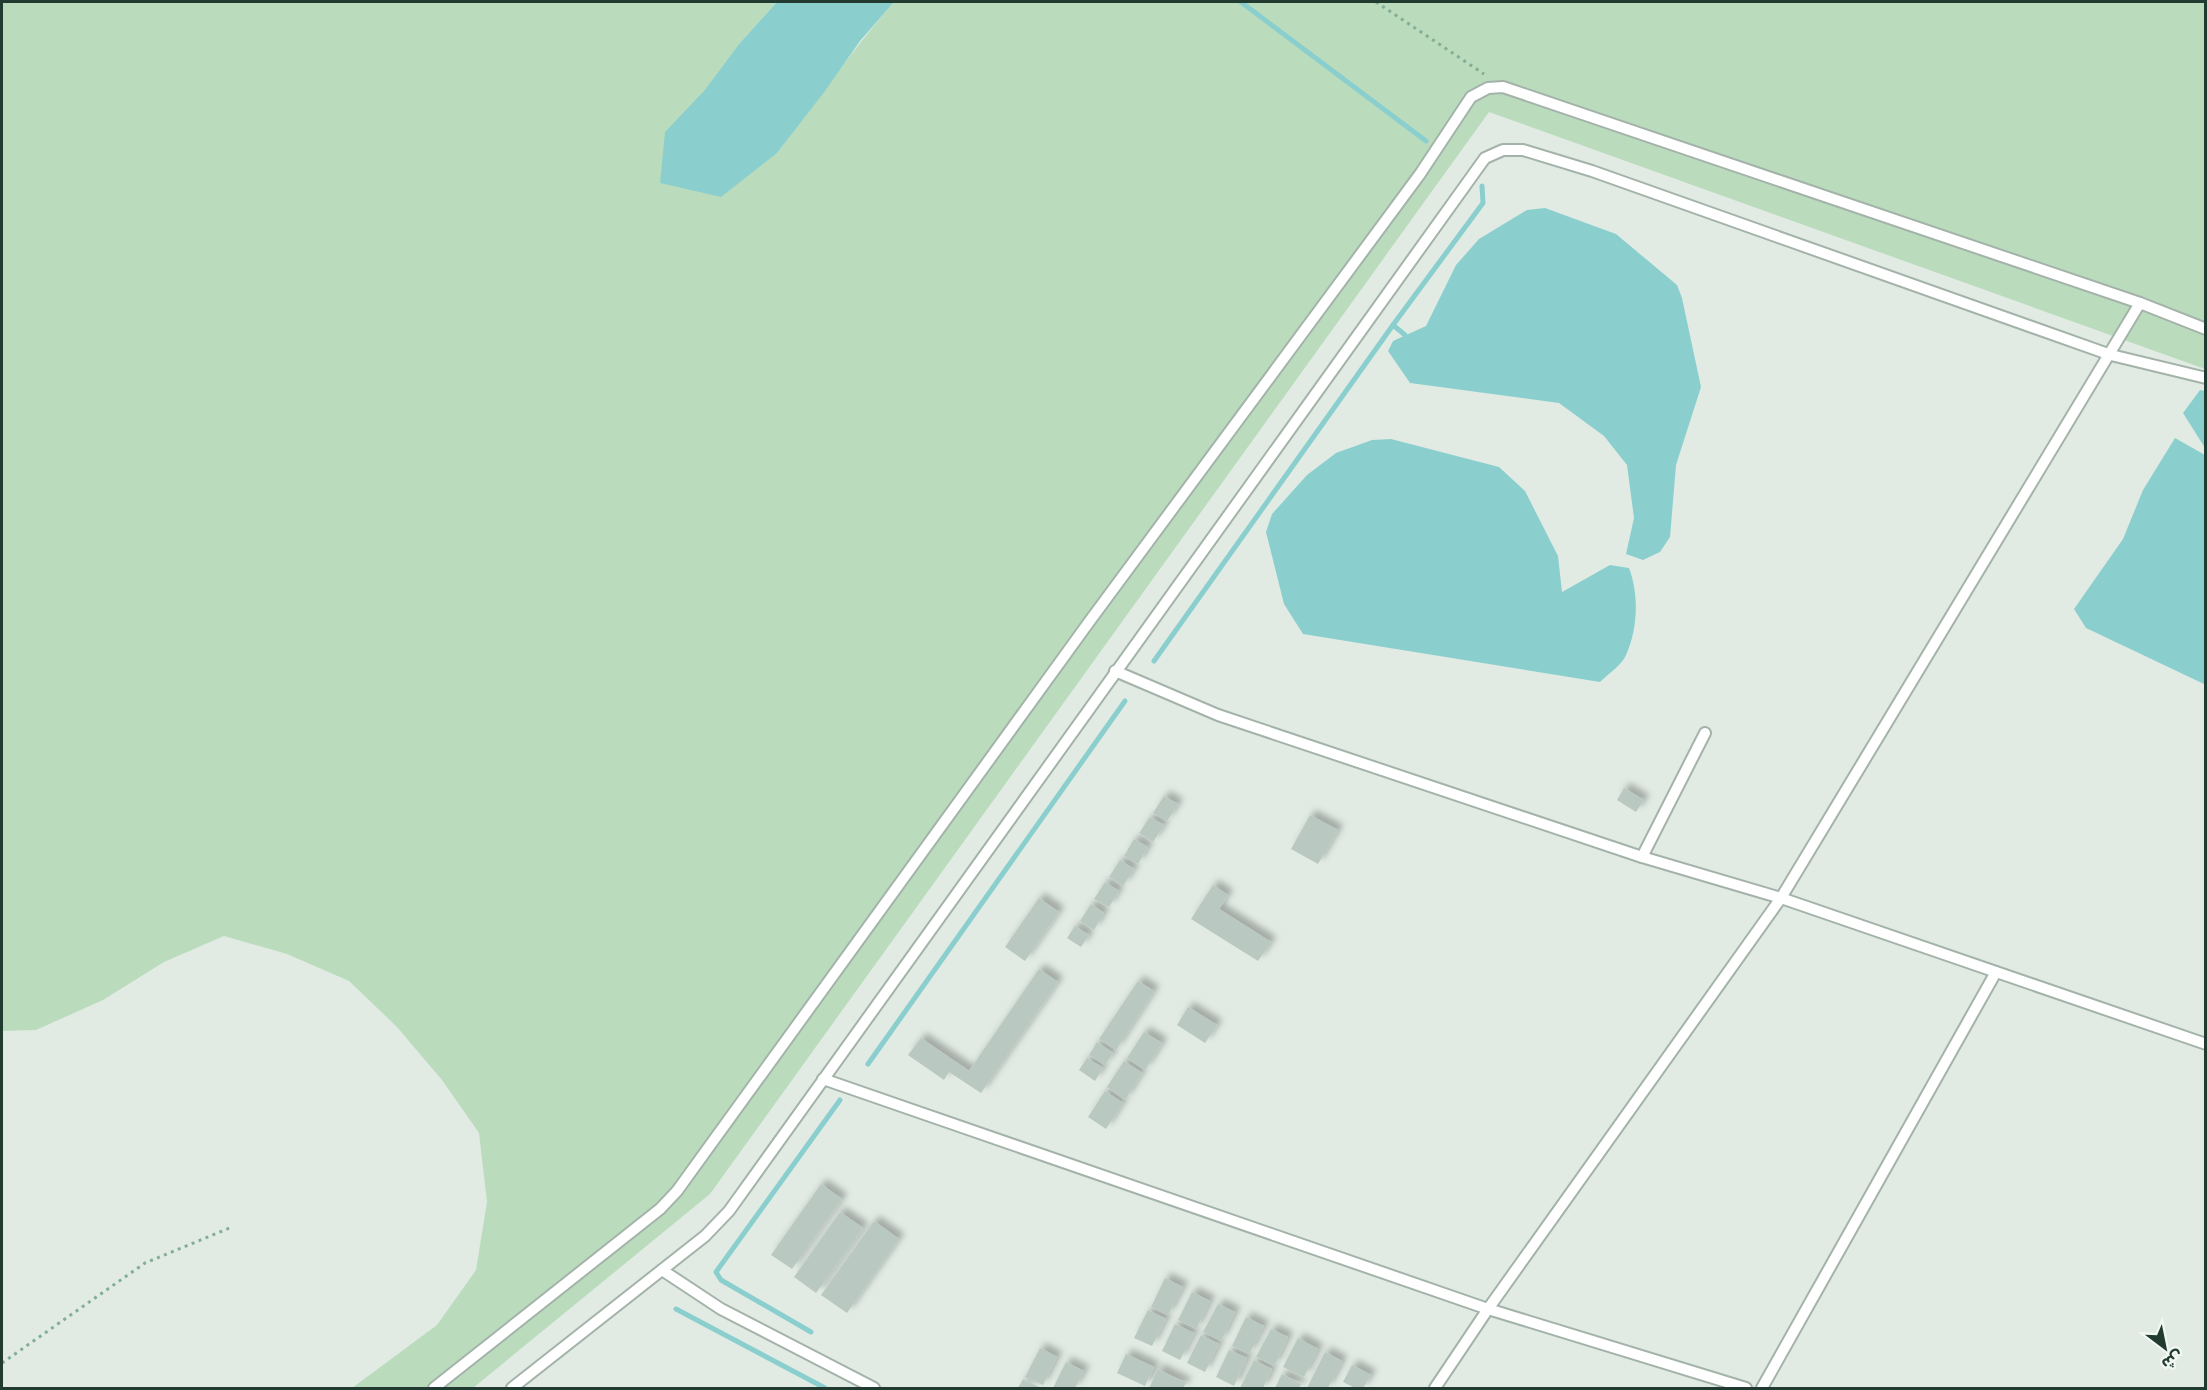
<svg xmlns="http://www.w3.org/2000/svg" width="2207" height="1390" viewBox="0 0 2207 1390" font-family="Signika,'Noto Sans Arabic',sans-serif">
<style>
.green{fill:#badcbd}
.water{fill:#8acfce}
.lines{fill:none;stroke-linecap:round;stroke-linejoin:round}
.stream{stroke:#8acfce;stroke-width:5}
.building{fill:#b9c8c0;filter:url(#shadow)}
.lane-casing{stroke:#a4b3aa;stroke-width:14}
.path{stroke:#82ae98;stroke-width:3;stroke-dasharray:3 4.5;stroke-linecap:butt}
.lane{stroke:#fff;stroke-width:10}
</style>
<defs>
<filter id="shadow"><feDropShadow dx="5.5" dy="-5.5" stdDeviation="3" flood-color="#0004"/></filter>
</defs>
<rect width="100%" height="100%" fill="#e1ebe4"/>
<path class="green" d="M2,2H777L739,44L703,92L777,153C816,102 852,50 894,2H2205V369L1489,112L710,1194L473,1388H352L437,1325L476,1270L487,1202L479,1133L442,1080L397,1027L349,981L287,954L224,936L164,962L103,1000L36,1030L2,1031Z"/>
<g class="water">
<polygon points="777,2 894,2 860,41 825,91 777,153 721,197 660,183 665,132 703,92 739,44"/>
<polygon points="1545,208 1616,234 1677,285 1682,298 1701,387 1676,465 1670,537 1660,552 1643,560 1626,554 1634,518 1627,465 1604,436 1559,403 1410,383 1388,351 1393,341 1426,326 1456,265 1479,239 1527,210"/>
<polygon points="2200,390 2205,391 2205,448 2183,413"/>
<polygon points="2175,438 2205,455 2204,684 2086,628 2074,609 2123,539 2143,490"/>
<path d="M1391,439L1499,467L1525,491L1558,556L1562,592L1610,565L1629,568C1639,594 1638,629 1626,655C1622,665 1608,674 1600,682L1303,634L1284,604L1266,532L1272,514L1307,475L1336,453L1372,440Z"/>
</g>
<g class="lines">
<g class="stream">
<polyline points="1241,2 1426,141"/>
<polyline points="1393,325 1405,335"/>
<polyline points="1154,661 1393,325 1483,203 1482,186"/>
<polyline points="868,1064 1125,701"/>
<polyline points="676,1309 825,1388"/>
<polyline points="811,1332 721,1280 716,1272 840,1100"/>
</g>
</g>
<g class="building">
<polygon points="1624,788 1644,800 1636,812 1617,800"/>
<polygon points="1164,796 1178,804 1167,821 1153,813"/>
<polygon points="1310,815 1338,830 1318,864 1291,849"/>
<polygon points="1150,817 1164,825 1153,842 1139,833"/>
<polygon points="1134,839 1148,847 1138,864 1124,856"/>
<polygon points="1120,860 1134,869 1123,886 1109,877"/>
<polygon points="1105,882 1119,891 1109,907 1094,899"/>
<polygon points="1213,885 1228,895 1219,909 1271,942 1258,961 1191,919"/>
<polygon points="1039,898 1059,912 1025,961 1005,947"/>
<polygon points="1091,904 1104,913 1094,930 1080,921"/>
<polygon points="1075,926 1089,935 1081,947 1067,938"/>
<polygon points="1039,969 1058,982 981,1093 949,1072 944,1080 908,1055 921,1038 969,1071"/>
<polygon points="1138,981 1154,991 1116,1050 1099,1039"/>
<polygon points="1188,1007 1217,1025 1205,1043 1177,1025"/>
<polygon points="1144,1032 1162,1043 1145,1070 1127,1058"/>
<polygon points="1097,1042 1113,1053 1105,1065 1089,1055"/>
<polygon points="1087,1058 1103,1068 1095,1081 1079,1070"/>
<polygon points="1124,1061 1142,1073 1125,1100 1107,1087"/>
<polygon points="1105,1091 1123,1103 1106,1129 1088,1117"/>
<polygon points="821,1184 842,1199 792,1269 771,1255"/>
<polygon points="840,1212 863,1228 816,1293 794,1277"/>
<polygon points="874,1221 899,1239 847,1313 821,1295"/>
<polygon points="1165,1278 1183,1287 1168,1315 1151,1307"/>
<polygon points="1192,1292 1210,1301 1196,1329 1178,1320"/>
<polygon points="1218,1304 1235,1312 1221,1341 1203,1332"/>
<polygon points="1148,1310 1166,1319 1152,1346 1134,1338"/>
<polygon points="1246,1317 1264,1326 1249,1354 1232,1346"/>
<polygon points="1175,1324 1194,1333 1180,1360 1162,1351"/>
<polygon points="1271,1329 1288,1337 1274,1366 1256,1357"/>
<polygon points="1201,1335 1219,1344 1205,1372 1187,1363"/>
<polygon points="1298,1338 1318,1349 1304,1377 1283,1367"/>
<polygon points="1040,1348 1057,1357 1043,1385 1025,1377"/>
<polygon points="1229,1350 1247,1358 1234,1386 1216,1377"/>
<polygon points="1325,1352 1342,1361 1328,1388 1307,1388"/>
<polygon points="1126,1354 1154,1367 1145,1386 1117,1373"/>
<polygon points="1254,1360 1272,1369 1263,1388 1240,1388"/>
<polygon points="1066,1362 1084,1371 1075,1388 1053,1388"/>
<polygon points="1352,1365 1371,1375 1363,1388 1355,1388 1343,1382"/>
<polygon points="1158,1369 1186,1383 1183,1388 1149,1388"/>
<polygon points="1282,1374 1301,1384 1299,1388 1275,1388"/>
<polygon points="1023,1379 1041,1388 1018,1388"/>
</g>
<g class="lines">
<g class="lane-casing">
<g id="lane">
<polyline points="1115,671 1218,715 1642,857 1781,898 2206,1044"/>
<polyline points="1642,857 1705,733"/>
<polyline points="823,1079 1488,1309 1746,1388"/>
<polyline points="662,1270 721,1309 874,1388"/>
<polyline points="434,1388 660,1209 677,1191 1089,622 1420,174 1471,97 1488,88 1503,87 2140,303 2206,329"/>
<polyline points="512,1388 705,1236 729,1211 1485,158 1503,150 1523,150 1592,171 2111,355 2206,378"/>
<polyline points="1435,1388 1488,1309 1781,898 2140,303"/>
<polyline points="1762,1388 1996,972"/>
</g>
</g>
<g class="path">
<polyline points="1376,2 1484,74"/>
<polyline points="2,1363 145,1263 232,1227"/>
</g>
<use href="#lane" class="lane"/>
</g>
<rect width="2207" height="1390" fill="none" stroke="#223b30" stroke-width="6"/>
<g transform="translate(2165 1348) rotate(148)" stroke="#f1f8f3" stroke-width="4.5" paint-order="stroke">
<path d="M0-4.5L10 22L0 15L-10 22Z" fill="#223b30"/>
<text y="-9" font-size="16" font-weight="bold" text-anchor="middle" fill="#223b30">ش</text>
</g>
</svg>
